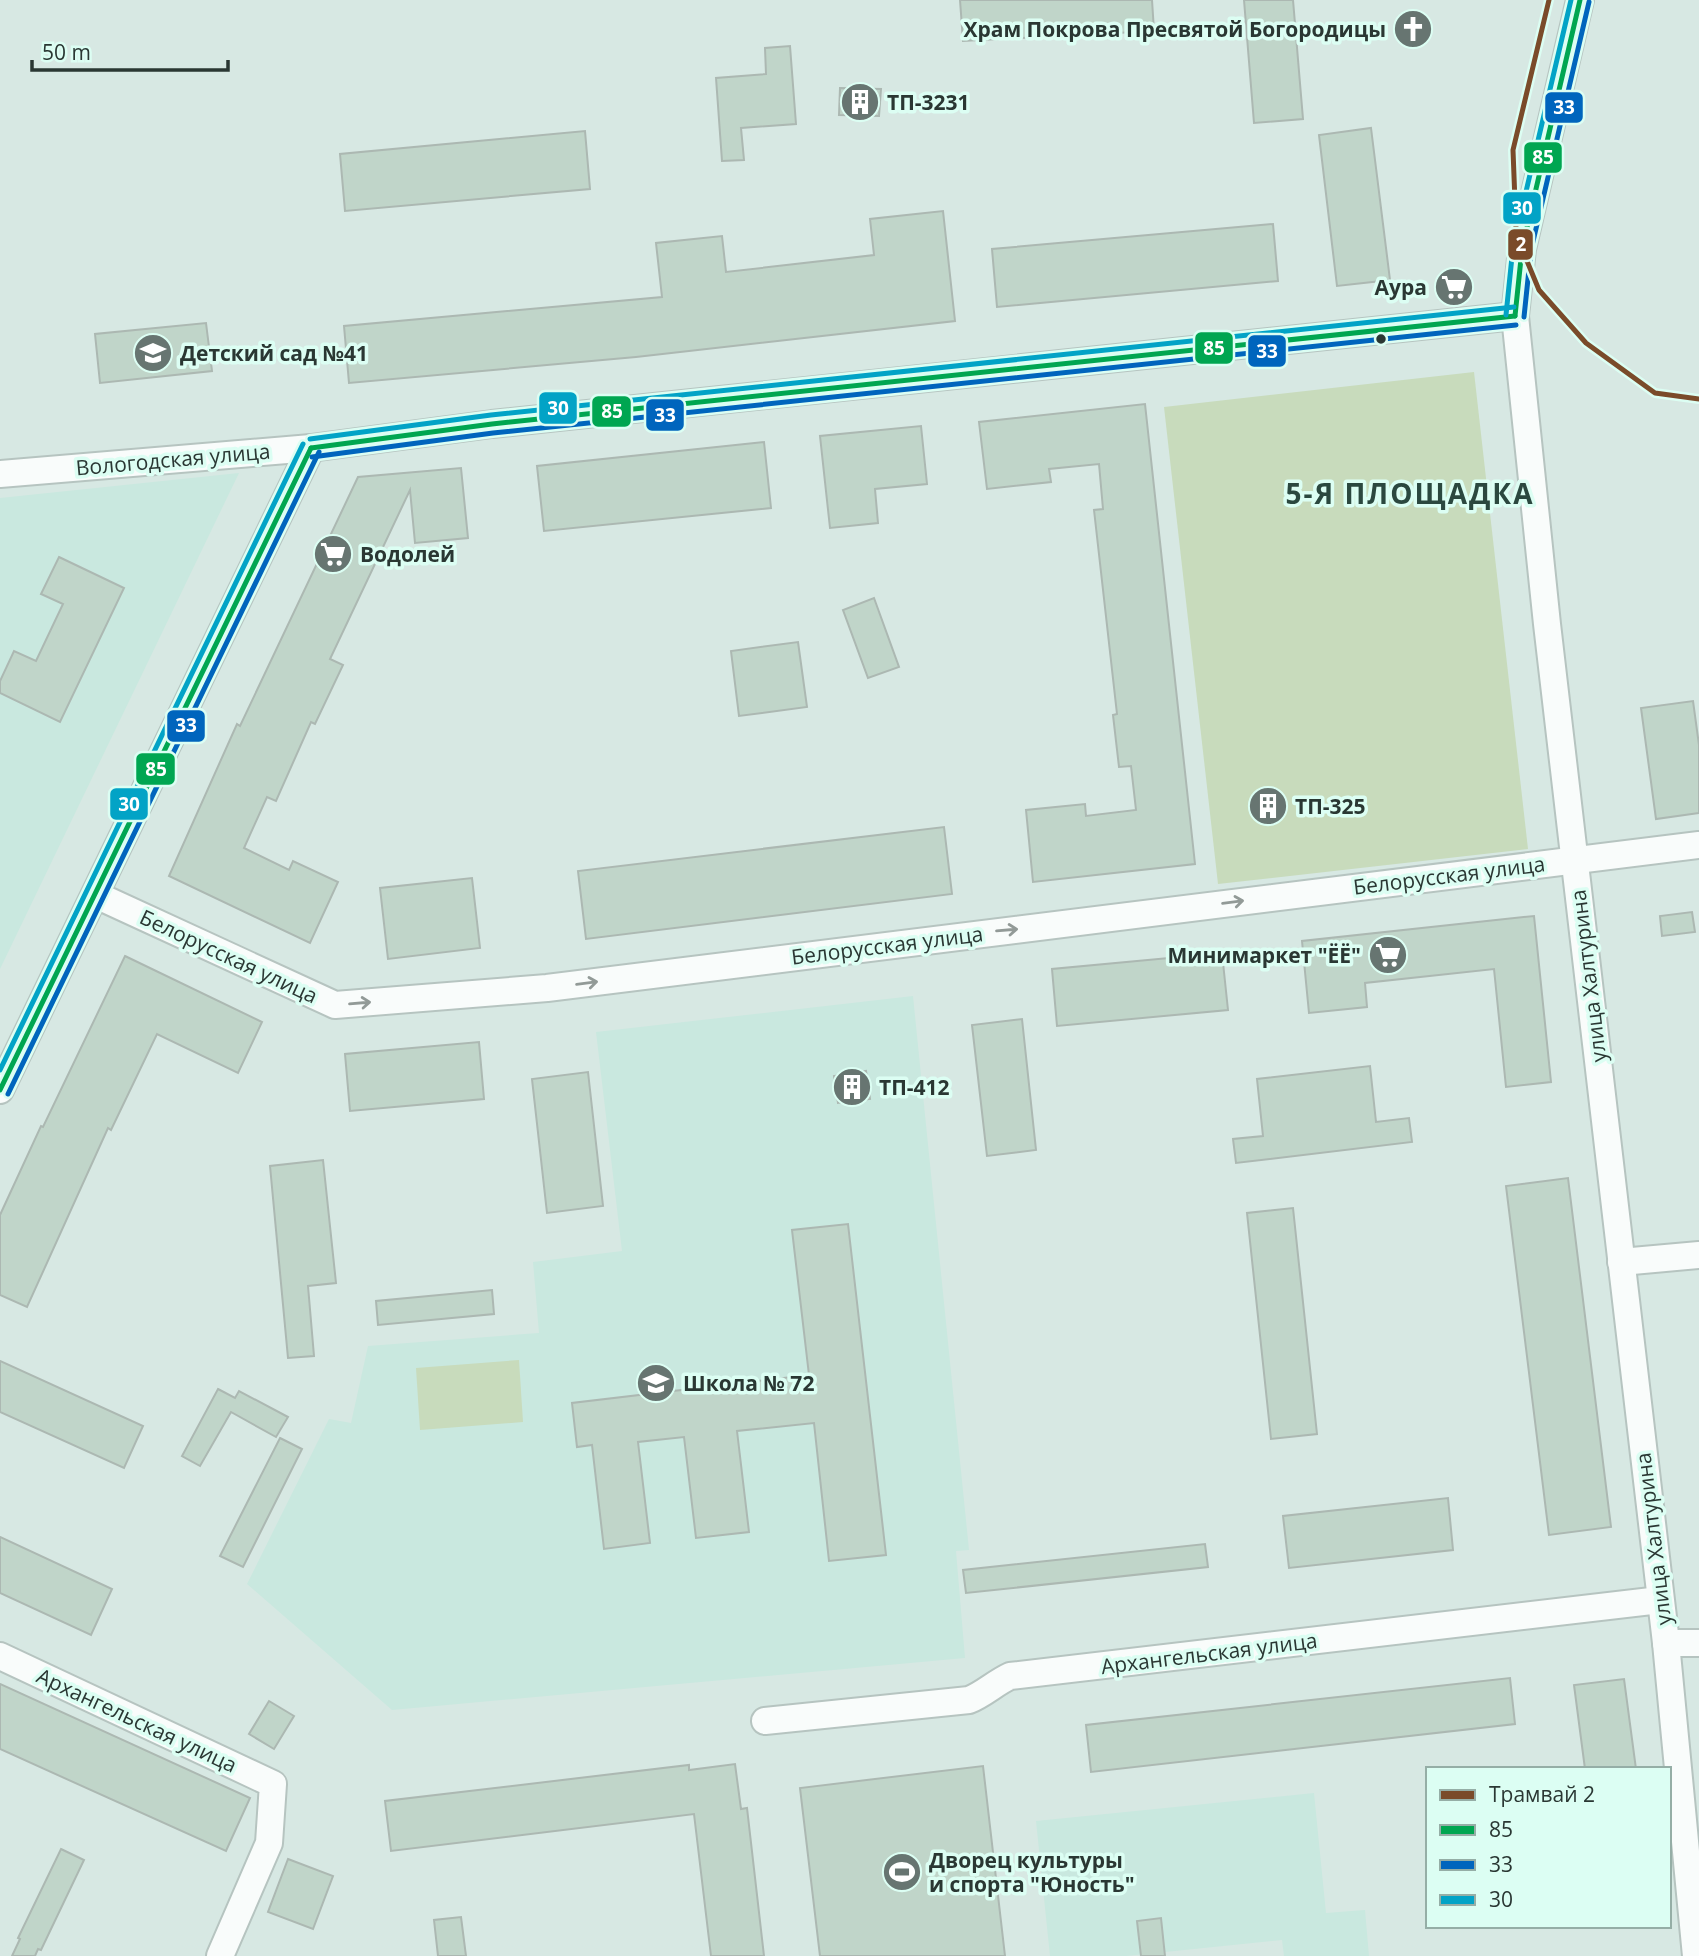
<svg xmlns="http://www.w3.org/2000/svg" width="1699" height="1956" viewBox="0 0 1699 1956" font-family="'Open Sans',sans-serif">
<style>
.built{fill:#c9e8df}
.green{fill:#c8dbbc}
.building{fill:#c0d5c9;stroke:#acb8b2;stroke-width:2}
.lines{fill:none;stroke-linecap:round;stroke-linejoin:round}
.minor-casing{stroke:#b6c4c0;stroke-width:30}
.minor{stroke:#f9fcfb;stroke-width:26}
.bus-1-casing{stroke:#dcfef3;stroke-width:10}
.bus-2-casing{stroke:#dcfef3;stroke-width:10}
.bus-3-casing{stroke:#dcfef3;stroke-width:10}
.bus-1{stroke:#00a651;stroke-width:5}
.bus-2{stroke:#0065bd;stroke-width:5}
.bus-3{stroke:#02a3c6;stroke-width:5}
.tram-1-casing{stroke:#dcfef3;stroke-width:10}
.tram-1{stroke:#7a4b2a;stroke-width:5}
.oneway{stroke:#929a97}
.bus-dot{fill:#2a3733;stroke:#dcfef3;stroke-width:2.5}
.labels{text-anchor:middle;dominant-baseline:central;stroke-width:7;stroke-linejoin:round;paint-order:stroke}
.poi-label{font-size:21px;font-weight:bold;fill:#2a3733;stroke:#dcfef3;text-anchor:start}
.street-label{font-size:21px;fill:#2a3733;stroke:#dcfef3}
.district-label{font-size:28px;font-weight:bold;letter-spacing:2px;fill:#2b483f;stroke:#dcfef3}
.line-badge{stroke:#dcfef3;stroke-width:2.5}
.badge-label{font-size:19px;text-anchor:middle;font-weight:bold;fill:#fff}
</style>
<rect width="100%" height="100%" fill="#d7e8e3"/>
<g class="built">
<polygon points="239,473 0,969 0,498"/>
<polygon points="913,996 969,1550 956,1551 965,1658 392,1710 247,1584 329,1419 351,1423 368,1346 539,1333 533,1262 622,1251 596,1032"/>
<polygon points="1314,1793 1326,1913 1365,1910 1369,1956 1284,1956 1282,1940 1126,1956 1050,1956 1036,1821"/>
</g>
<g class="green">
<polygon points="1474,372 1528,849 1218,884 1164,407"/>
<polygon points="519,1360 523,1422 420,1430 416,1368"/>
</g>
<g class="building">
<polygon points="960,0 1152,0 1154,31 963,41"/>
<polygon points="1244,0 1293,0 1303,119 1254,123"/>
<polygon points="790,46 796,124 741,128 744,160 722,161 716,78 766,74 765,48"/>
<polygon points="840,88 881,89 879,116 839,115"/>
<polygon points="1371,128 1390,280 1337,286 1319,135"/>
<polygon points="585,131 590,189 345,211 340,154"/>
<polygon points="943,211 955,321 636,357 349,383 344,326 662,297 656,243 722,236 726,272 874,255 870,219"/>
<polygon points="1273,224 1278,281 997,307 992,249"/>
<polygon points="206,323 212,371 100,383 95,334"/>
<polygon points="1145,404 1195,864 1033,882 1026,810 1085,804 1086,816 1136,810 1131,766 1119,767 1113,715 1117,714 1094,510 1103,509 1099,464 1049,469 1051,482 987,489 979,422"/>
<polygon points="921,426 927,484 875,489 878,523 830,528 820,436"/>
<polygon points="764,442 771,508 544,531 537,466"/>
<polygon points="461,468 468,538 415,543 410,490 330,659 343,665 315,724 311,722 276,801 267,797 244,848 289,870 293,861 338,882 310,943 169,876 237,724 240,726 358,477"/>
<polygon points="59,557 124,588 60,722 0,693 0,681 14,651 36,661 63,604 41,594"/>
<polygon points="874,598 899,667 868,678 843,610"/>
<polygon points="798,642 807,707 739,716 731,651"/>
<polygon points="1693,701 1699,745 1699,813 1656,819 1641,708"/>
<polygon points="944,827 952,894 586,939 578,871"/>
<polygon points="472,878 480,948 388,959 380,888"/>
<polygon points="1692,912 1695,932 1662,936 1660,916"/>
<polygon points="1534,916 1551,1082 1506,1087 1494,969 1365,983 1367,1007 1309,1013 1302,941"/>
<polygon points="1222,953 1228,1010 1057,1026 1052,969"/>
<polygon points="125,956 262,1022 238,1073 157,1034 111,1130 108,1128 27,1307 0,1295 0,1215 41,1126 43,1127"/>
<polygon points="1022,1019 1036,1150 987,1156 972,1025"/>
<polygon points="479,1042 484,1099 350,1111 345,1054"/>
<polygon points="1370,1066 1376,1122 1409,1118 1412,1142 1236,1163 1233,1139 1263,1136 1257,1079"/>
<polygon points="866,1071 870,1099 838,1103 834,1076"/>
<polygon points="588,1072 603,1206 547,1213 532,1079"/>
<polygon points="323,1160 336,1283 308,1286 314,1356 288,1358 270,1166"/>
<polygon points="1568,1178 1611,1527 1549,1535 1506,1186"/>
<polygon points="1293,1208 1317,1434 1271,1439 1247,1213"/>
<polygon points="848,1224 886,1555 829,1561 814,1423 737,1431 749,1532 696,1538 684,1437 638,1442 650,1543 604,1549 592,1445 577,1447 572,1403 809,1375 792,1230"/>
<polygon points="492,1290 494,1314 378,1325 376,1301"/>
<polygon points="0,1361 143,1426 124,1468 0,1412"/>
<polygon points="218,1389 235,1398 239,1391 288,1417 276,1437 231,1412 200,1466 182,1456"/>
<polygon points="280,1438 302,1449 243,1567 220,1556"/>
<polygon points="1448,1498 1453,1550 1289,1568 1283,1516"/>
<polygon points="0,1537 112,1589 91,1635 0,1593"/>
<polygon points="1205,1544 1208,1567 966,1593 963,1570"/>
<polygon points="1510,1678 1515,1724 1091,1772 1086,1725"/>
<polygon points="1624,1679 1636,1769 1585,1769 1574,1685"/>
<polygon points="0,1684 250,1798 226,1851 0,1749"/>
<polygon points="269,1701 294,1716 274,1749 249,1734"/>
<polygon points="735,1764 741,1809 747,1808 764,1956 711,1956 694,1814 391,1851 385,1801 689,1765 689,1770"/>
<polygon points="983,1766 1005,1956 820,1956 800,1788"/>
<polygon points="61,1849 84,1860 41,1950 38,1949 35,1956 12,1956 20,1939 18,1938"/>
<polygon points="288,1859 333,1876 313,1929 268,1912"/>
<polygon points="461,1917 466,1956 438,1956 434,1920"/>
<polygon points="1161,1918 1165,1956 1141,1956 1137,1921"/>
</g>
<g class="lines">
<g class="minor-casing">
<g id="minor">
<polyline points="1580,0 1522,249 1515,316 1547,624 1666,1643 1696,1956"/>
<polyline points="0,474 311,448 492,424 1515,316"/>
<polyline points="96,895 335,1005 547,988 1699,845"/>
<polyline points="0,1090 311,448"/>
<polyline points="1621,1262 1699,1255"/>
<polyline points="1666,1643 1699,1643"/>
<polyline points="0,1656 273,1784 269,1843 220,1956"/>
<path d="M765,1721L969,1700C984,1694 995,1683 1010,1676L1660,1600"/>
</g>
</g>
<use href="#minor" class="minor"/>
<g class="bus-1-casing">
<g id="bus-1">
<polyline points="1515,316 1522,249 1580,0"/>
<polyline points="311,448 492,424 1515,316"/>
<polyline points="0,1090 311,448"/>
</g>
</g>
<g class="bus-2-casing">
<g id="bus-2">
<polyline points="1524,317 1531,250 1589,2"/>
<polyline points="312,457 493,433 1516,325"/>
<polyline points="8,1094 319,452"/>
</g>
</g>
<g class="bus-3-casing">
<g id="bus-3">
<polyline points="1506,315 1513,247 1571,0"/>
<polyline points="310,439 491,415 1514,307"/>
<polyline points="0,1070 303,444"/>
</g>
</g>
<use href="#bus-1" class="bus-1"/>
<use href="#bus-2" class="bus-2"/>
<use href="#bus-3" class="bus-3"/>
<g class="tram-1-casing">
<polyline id="tram-1" points="1549,0 1513,150 1516,228 1522,249 1539,290 1586,343 1655,393 1699,399"/>
</g>
<use href="#tram-1" class="tram-1"/>
</g>
<defs><path id="oneway-shaft" d="M-6 0H5M1.5-3L5.5 0L1.5 3" fill="none" stroke-width="1.6" stroke-linecap="round" stroke-linejoin="round" transform="scale(1.75)"/></defs>
<g class="oneway">
<use href="#oneway-shaft" transform="translate(1233 902) rotate(-7)"/>
<use href="#oneway-shaft" transform="translate(1007 930) rotate(-5)"/>
<use href="#oneway-shaft" transform="translate(587 983) rotate(-7)"/>
<use href="#oneway-shaft" transform="translate(360 1003) rotate(-5)"/>
</g>
<defs>
<g id="church-disc" transform="scale(2.0125)"><circle r="9.5" fill="#677571" stroke="#dcfef3"/><path d="M-1.2-6h2.4v3.5h3.3v2.4h-3.3V6h-2.4V-.1h-3.3v-2.4h3.3Z" fill="#fff"/></g>
<g id="building-disc" transform="scale(2.0125)"><circle r="9.5" fill="#677571" stroke="#dcfef3"/><path d="M-4-6H4V6H1V3H-1V6H-4ZM-2.5-4.3h1.7v1.8h-1.7ZM.8-4.3h1.7v1.8H.8ZM-2.5-1h1.7V.8h-1.7ZM.8-1h1.7V.8H.8Z" fill="#fff"/></g>
<g id="supermarket-disc" transform="scale(2.0125)"><circle r="9.5" fill="#677571" stroke="#dcfef3"/><path d="M-6-5.5h2.5l.6 2H6L4.5 2H-2.5L-4.4-4H-6ZM-1.5 3.2a1.3 1.3 0 1 0 .1 0ZM3 3.2a1.3 1.3 0 1 0 .1 0Z" fill="#fff"/></g>
<g id="school-disc" transform="scale(2.0125)"><circle r="9.5" fill="#677571" stroke="#dcfef3"/><path d="M0-5L7-2L0 1L-7-2ZM-4 1L0 2.5L4 1V4Q0 6-4 4Z" fill="#fff"/></g>
<g id="stadium-disc" transform="scale(2.0125)"><circle r="9.5" fill="#677571" stroke="#dcfef3"/><path d="M0-5a6.5 5 0 1 0 0 10a6.5 5 0 1 0 0-10ZM-3.5-1.8h7v3.6h-7Z" fill="#fff"/></g>
</defs>
<g fill-rule="evenodd">
<use href="#church-disc" x="1413" y="29"/>
<use href="#building-disc" x="860" y="102"/>
<use href="#supermarket-disc" x="1454" y="287"/>
<use href="#school-disc" x="153" y="353"/>
<use href="#supermarket-disc" x="333" y="554"/>
<use href="#building-disc" x="1268" y="806"/>
<use href="#supermarket-disc" x="1388" y="955"/>
<use href="#building-disc" x="852" y="1087"/>
<use href="#school-disc" x="656" y="1383"/>
<use href="#stadium-disc" x="902" y="1872"/>
</g>
<circle class="bus-dot" cx="1381" cy="339" r="6"/>
<g class="labels">
<g class="poi-label">
<text x="1386" y="29" text-anchor="end">Храм Покрова Пресвятой Богородицы</text>
<text x="887" y="102">ТП-3231</text>
<text x="1427" y="287" text-anchor="end">Аура</text>
<text x="180" y="353">Детский сад №41</text>
<text x="360" y="554">Водолей</text>
<text x="1295" y="806">ТП-325</text>
<text x="1361" y="955" text-anchor="end">Минимаркет "ЁЁ"</text>
<text x="879" y="1087">ТП-412</text>
<text x="683" y="1383">Школа № 72</text>
<text x="929" y="1860">Дворец культуры<tspan x="929" dy="24">и спорта "Юность"</tspan></text>
</g>
<g class="street-label">
<text transform="translate(173 459) rotate(-5)">Вологодская улица</text>
<text transform="translate(1449 875) rotate(-7)">Белорусская улица</text>
<text transform="translate(887 945) rotate(-7)">Белорусская улица</text>
<text transform="translate(229 956) rotate(25)">Белорусская улица</text>
<text transform="translate(1588 976) rotate(-97)">улица Халтурина</text>
<text transform="translate(1653 1539) rotate(-97)">улица Халтурина</text>
<text transform="translate(1209 1653) rotate(-7)">Архангельская улица</text>
<text transform="translate(137 1720) rotate(25)">Архангельская улица</text>
</g>
<g class="district-label">
<text x="1410" y="493">5-Я ПЛОЩАДКА</text>
</g>
</g>
<g class="line-badge">
<rect x="1544" y="91" width="40" height="33" rx="7" fill="#0065bd"/>
<rect x="1523" y="141" width="40" height="33" rx="7" fill="#00a651"/>
<rect x="1502" y="191" width="40" height="34" rx="7" fill="#02a3c6"/>
<rect x="1507" y="228" width="27" height="33" rx="7" fill="#7a4b2a"/>
<rect x="1194" y="331" width="40" height="34" rx="7" fill="#00a651"/>
<rect x="1247" y="334" width="40" height="34" rx="7" fill="#0065bd"/>
<rect x="538" y="391" width="40" height="34" rx="7" fill="#02a3c6"/>
<rect x="591" y="395" width="41" height="33" rx="7" fill="#00a651"/>
<rect x="645" y="398" width="40" height="34" rx="7" fill="#0065bd"/>
<rect x="166" y="709" width="40" height="34" rx="7" fill="#0065bd"/>
<rect x="135" y="752" width="41" height="34" rx="7" fill="#00a651"/>
<rect x="109" y="787" width="40" height="34" rx="7" fill="#02a3c6"/>
</g>
<g class="badge-label">
<text x="1564" y="114">33</text>
<text x="1543" y="164">85</text>
<text x="1522" y="215">30</text>
<text x="1521" y="251">2</text>
<text x="1214" y="355">85</text>
<text x="1267" y="358">33</text>
<text x="558" y="415">30</text>
<text x="612" y="418">85</text>
<text x="665" y="422">33</text>
<text x="186" y="732">33</text>
<text x="156" y="776">85</text>
<text x="129" y="811">30</text>
</g>
<rect x="1426" y="1767" width="245" height="161" fill="#dcfef3" stroke="#95aea6" stroke-width="2"/>
<rect x="1440" y="1790" width="35" height="10" fill="#7a4b2a" stroke="#95aea6" stroke-width="2"/>
<text x="1489" y="1802" font-size="21" fill="#2a3733">Трамвай 2</text>
<rect x="1440" y="1825" width="35" height="10" fill="#00a651" stroke="#95aea6" stroke-width="2"/>
<text x="1489" y="1837" font-size="21" fill="#2a3733">85</text>
<rect x="1440" y="1860" width="35" height="10" fill="#0065bd" stroke="#95aea6" stroke-width="2"/>
<text x="1489" y="1872" font-size="21" fill="#2a3733">33</text>
<rect x="1440" y="1895" width="35" height="10" fill="#02a3c6" stroke="#95aea6" stroke-width="2"/>
<text x="1489" y="1907" font-size="21" fill="#2a3733">30</text>
<path d="M32 60v10h196v-10" fill="none" stroke="#2a3733" stroke-width="3.5"/>
<text x="42" y="60" font-size="21" fill="#2a3733" stroke="#dcfef3" stroke-width="5" paint-order="stroke">50 m</text>
</svg>
